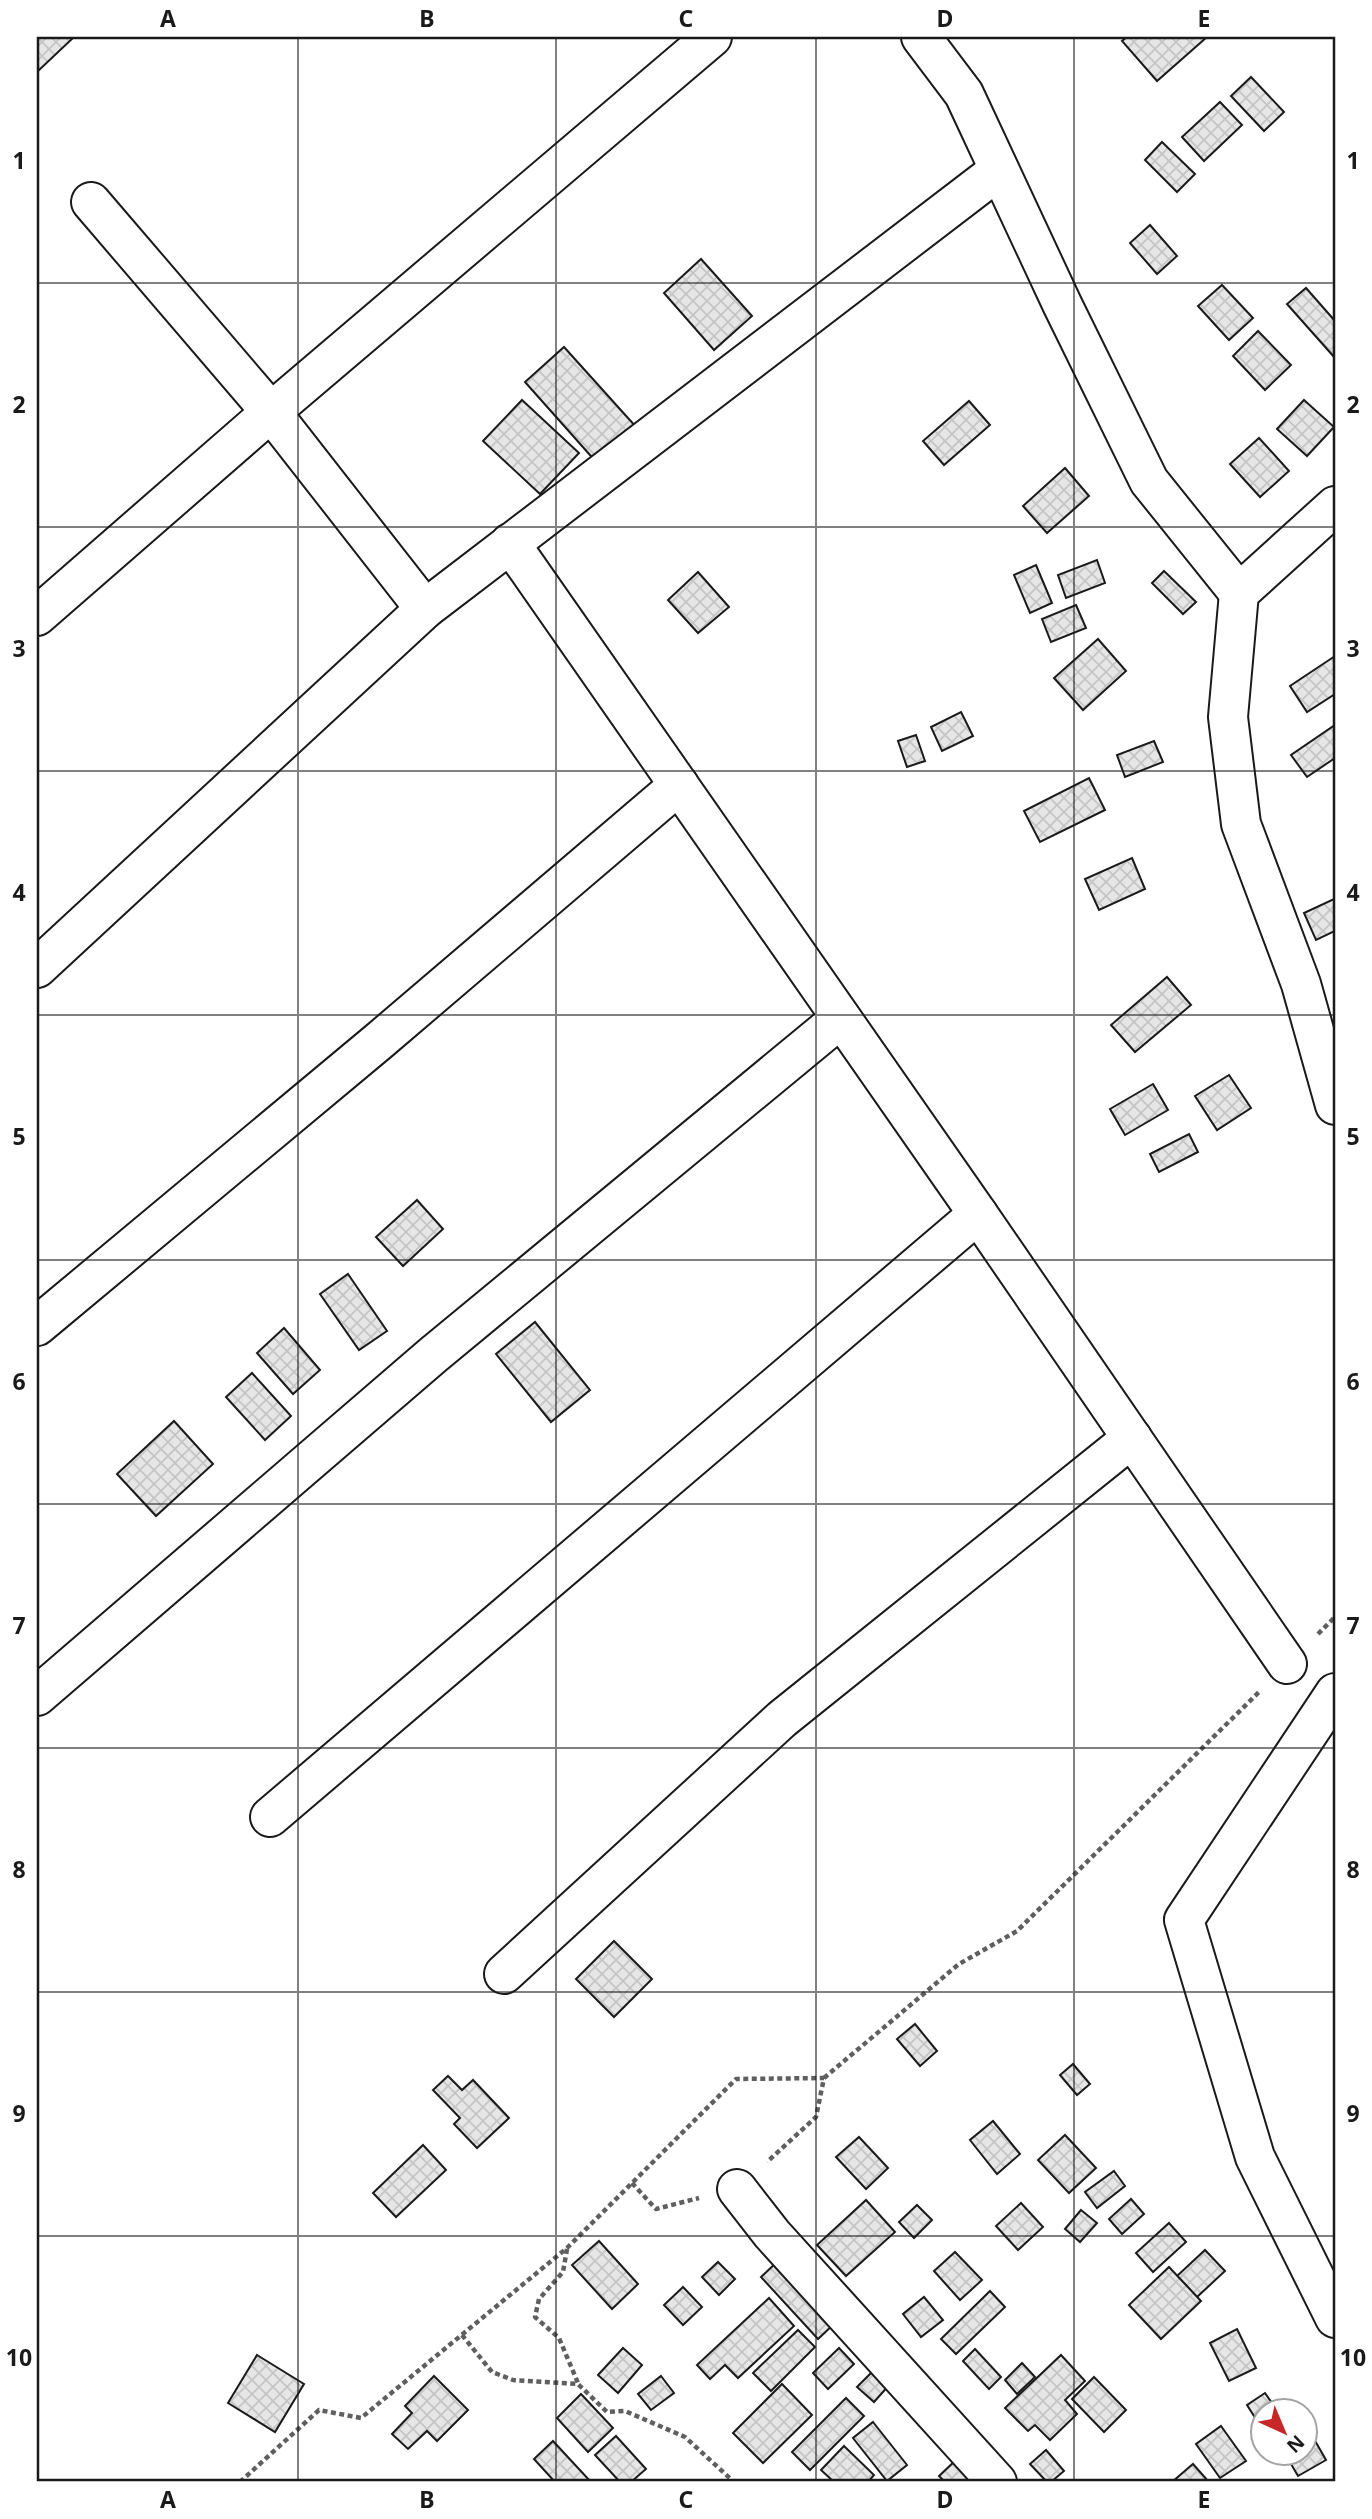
<svg xmlns="http://www.w3.org/2000/svg" width="1372" height="2519" viewBox="0 0 1372 2519" font-family="'Noto Sans',sans-serif">
<style>
.building{fill:url(#building-cross-hatch);stroke:#1a1a1a;stroke-width:2}
.lines{fill:none;stroke-linecap:round;stroke-linejoin:round}
.minor-casing{stroke:#1a1a1a;stroke-width:42}
.path{stroke:#5f5f5f;stroke-width:4.5;stroke-dasharray:5 3.5;stroke-linecap:butt}
.minor{stroke:#fff;stroke-width:38}
.grid{fill:none;stroke:#1a1a1a;stroke-width:2;stroke-opacity:0.55}
.neatline{fill:none;stroke:#1a1a1a;stroke-width:2.5}
.grid-label{font-size:23px;text-anchor:middle;font-weight:bold;fill:#1a1a1a}
</style>
<defs>
<pattern id="building-cross-hatch" width="8" height="8" patternUnits="userSpaceOnUse" patternTransform="scale(1.75)"><rect width="8" height="8" fill="#e6e6e6"/><path d="M0 0l8 8M0 8l8-8" fill="none" stroke="#c5c5c5"/></pattern>
</defs>
<rect width="100%" height="100%" fill="#fff"/>
<g class="building">
<polygon points="37,37 74,37 37,72"/>
<polygon points="1127,37 1207,37 1157,81 1122,41"/>
<polygon points="1251,77 1284,112 1264,131 1231,96"/>
<polygon points="1220,102 1242,125 1204,161 1182,137"/>
<polygon points="1162,142 1195,174 1177,192 1145,160"/>
<polygon points="1150,225 1177,256 1157,274 1130,243"/>
<polygon points="701,259 752,316 714,350 664,293"/>
<polygon points="1222,285 1253,318 1229,340 1198,306"/>
<polygon points="1306,288 1335,321 1335,358 1287,304"/>
<polygon points="1258,331 1291,365 1265,390 1233,356"/>
<polygon points="564,347 637,428 598,464 525,382"/>
<polygon points="522,400 579,453 540,494 483,441"/>
<polygon points="1304,400 1334,427 1307,456 1277,429"/>
<polygon points="969,401 990,425 944,465 923,441"/>
<polygon points="1259,438 1289,471 1260,497 1230,464"/>
<polygon points="1065,468 1089,496 1047,533 1023,506"/>
<polygon points="1097,560 1105,583 1066,598 1058,575"/>
<polygon points="1036,565 1052,603 1030,613 1014,575"/>
<polygon points="1164,571 1196,602 1183,614 1152,583"/>
<polygon points="698,572 729,607 698,633 668,600"/>
<polygon points="1076,605 1086,628 1051,642 1042,619"/>
<polygon points="1098,639 1126,671 1083,710 1054,678"/>
<polygon points="1335,656 1335,694 1307,712 1290,686"/>
<polygon points="961,712 973,736 942,751 931,727"/>
<polygon points="1335,725 1335,758 1307,777 1291,755"/>
<polygon points="916,735 925,761 907,767 898,741"/>
<polygon points="1154,741 1163,762 1125,777 1117,755"/>
<polygon points="1089,778 1105,810 1040,842 1024,811"/>
<polygon points="1132,858 1145,889 1099,910 1085,879"/>
<polygon points="1334,899 1335,931 1316,940 1304,913"/>
<polygon points="1167,977 1191,1005 1135,1052 1111,1025"/>
<polygon points="1229,1075 1251,1108 1217,1130 1195,1096"/>
<polygon points="1153,1084 1168,1110 1125,1135 1110,1109"/>
<polygon points="1189,1134 1198,1152 1159,1172 1150,1154"/>
<polygon points="417,1200 443,1229 403,1266 376,1237"/>
<polygon points="348,1274 387,1331 359,1350 320,1294"/>
<polygon points="535,1322 590,1390 551,1422 496,1354"/>
<polygon points="284,1328 320,1370 293,1394 257,1353"/>
<polygon points="252,1373 291,1416 265,1440 226,1397"/>
<polygon points="174,1421 213,1464 156,1516 117,1474"/>
<polygon points="614,1941 652,1979 614,2017 576,1979"/>
<polygon points="915,2024 937,2051 920,2066 897,2039"/>
<polygon points="1073,2064 1090,2084 1077,2095 1060,2075"/>
<polygon points="448,2076 462,2090 473,2080 509,2118 477,2148 454,2124 460,2118 433,2090"/>
<polygon points="993,2121 1020,2154 997,2174 970,2140"/>
<polygon points="1065,2135 1096,2168 1069,2193 1038,2160"/>
<polygon points="859,2137 888,2168 866,2189 836,2157"/>
<polygon points="423,2145 446,2170 396,2217 373,2193"/>
<polygon points="1114,2171 1125,2186 1097,2208 1085,2192"/>
<polygon points="1131,2199 1144,2214 1122,2234 1109,2219"/>
<polygon points="866,2200 895,2232 846,2276 817,2245"/>
<polygon points="1021,2203 1043,2227 1018,2250 996,2226"/>
<polygon points="917,2205 932,2220 914,2238 899,2222"/>
<polygon points="1081,2210 1097,2223 1080,2242 1065,2229"/>
<polygon points="1169,2223 1186,2242 1153,2272 1136,2253"/>
<polygon points="599,2241 638,2284 612,2309 572,2265"/>
<polygon points="1205,2250 1225,2271 1197,2297 1177,2276"/>
<polygon points="955,2252 982,2280 960,2300 934,2271"/>
<polygon points="778,2261 835,2323 818,2339 761,2277"/>
<polygon points="718,2262 735,2279 719,2295 702,2277"/>
<polygon points="1169,2267 1201,2301 1161,2339 1129,2305"/>
<polygon points="683,2287 702,2307 683,2325 664,2305"/>
<polygon points="990,2291 1005,2307 956,2354 941,2339"/>
<polygon points="924,2297 943,2320 921,2337 903,2314"/>
<polygon points="769,2298 794,2326 738,2378 725,2365 710,2379 697,2365"/>
<polygon points="1237,2329 1256,2368 1229,2381 1210,2343"/>
<polygon points="798,2330 815,2347 771,2391 753,2373"/>
<polygon points="623,2348 642,2365 618,2393 598,2375"/>
<polygon points="839,2348 854,2364 828,2389 813,2373"/>
<polygon points="975,2349 1001,2377 989,2389 963,2361"/>
<polygon points="257,2355 304,2384 275,2432 228,2403"/>
<polygon points="1061,2355 1085,2381 1065,2400 1077,2414 1050,2440 1035,2425 1028,2431 1005,2408"/>
<polygon points="1022,2363 1035,2377 1017,2394 1005,2380"/>
<polygon points="876,2368 891,2383 874,2402 857,2387"/>
<polygon points="434,2376 468,2410 437,2441 427,2431 408,2449 392,2434 412,2413 405,2406"/>
<polygon points="661,2376 674,2393 651,2410 638,2394"/>
<polygon points="1094,2377 1126,2410 1104,2432 1072,2399"/>
<polygon points="782,2384 812,2415 763,2463 733,2433"/>
<polygon points="1265,2393 1277,2410 1264,2410 1263,2430 1247,2405"/>
<polygon points="581,2394 613,2428 588,2452 557,2418"/>
<polygon points="846,2398 864,2416 810,2470 792,2452"/>
<polygon points="873,2422 907,2465 887,2481 853,2438"/>
<polygon points="1306,2425 1326,2460 1298,2476 1284,2452 1306,2452"/>
<polygon points="1221,2426 1246,2461 1220,2478 1196,2444"/>
<polygon points="616,2436 646,2469 631,2482 620,2482 595,2455"/>
<polygon points="553,2441 591,2482 555,2482 534,2459"/>
<polygon points="844,2446 874,2475 868,2482 834,2482 821,2470"/>
<polygon points="1046,2450 1064,2471 1051,2482 1047,2482 1030,2464"/>
<polygon points="957,2459 979,2482 945,2482 939,2476"/>
<polygon points="1193,2464 1209,2482 1172,2482"/>
</g>
<g class="lines">
<g class="minor-casing">
<g id="minor">
<polyline points="921,37 964,94 1062,304 1149,481 1239,593"/>
<polyline points="91,202 271,412 425,609"/>
<polyline points="1335,506 1239,593 1228,717 1241,824 1301,984 1335,1105"/>
<polyline points="510,543 978,1214 1287,1664"/>
<polyline points="37,616 271,412 712,37"/>
<polyline points="37,968 425,609 999,170"/>
<polyline points="37,1326 379,1041 679,785"/>
<polyline points="1335,1693 1184,1920 1255,2157 1335,2318"/>
<polyline points="37,1696 433,1355 841,1018"/>
<polyline points="270,1817 978,1214"/>
<polyline points="504,1974 782,1719 1132,1438"/>
<polyline points="737,2189 772,2234 997,2482"/>
</g>
</g>
<g class="path">
<polyline points="1318,1634 1335,1617"/>
<polyline points="824,2078 959,1964 1017,1931 1259,1692"/>
<polyline points="632,2183 656,2209 699,2198"/>
<polyline points="567,2249 563,2272 539,2299 535,2317 559,2338 578,2383"/>
<polyline points="462,2335 492,2372 513,2380 578,2384 607,2412 625,2411 685,2437 734,2482"/>
<polyline points="240,2482 319,2410 361,2418 567,2248 736,2079 824,2078 816,2117 767,2162"/>
</g>
<use href="#minor" class="minor"/>
</g>
<path class="grid" d="M298,37V2482M556,37V2482M816,37V2482M1074,37V2482M37,283H1335M37,527H1335M37,771H1335M37,1015H1335M37,1260H1335M37,1504H1335M37,1748H1335M37,1992H1335M37,2236H1335"/>
<rect width="1372" height="2519" fill="none" stroke="#ffffff" stroke-width="77"/>
<g transform="translate(1284 2432) rotate(136)"><circle r="33" fill="#ffffff" stroke="#a3a3a3" stroke-width="2"/>
<path d="M0-5L12 26L0 18L-12 26Z" fill="#c62828"/>
<text y="-10" font-size="19" font-weight="bold" text-anchor="middle" fill="#1a1a1a">N</text>
</g>
<rect x="38" y="38" width="1296" height="2442" class="neatline"/>
<g class="grid-label">
<text x="168" y="27">A</text>
<text x="427" y="27">B</text>
<text x="686" y="27">C</text>
<text x="945" y="27">D</text>
<text x="1204" y="27">E</text>
<text x="19" y="169">1</text>
<text x="1353" y="169">1</text>
<text x="19" y="413">2</text>
<text x="1353" y="413">2</text>
<text x="19" y="657">3</text>
<text x="1353" y="657">3</text>
<text x="19" y="901">4</text>
<text x="1353" y="901">4</text>
<text x="19" y="1145">5</text>
<text x="1353" y="1145">5</text>
<text x="19" y="1390">6</text>
<text x="1353" y="1390">6</text>
<text x="19" y="1634">7</text>
<text x="1353" y="1634">7</text>
<text x="19" y="1878">8</text>
<text x="1353" y="1878">8</text>
<text x="19" y="2122">9</text>
<text x="1353" y="2122">9</text>
<text x="19" y="2366">10</text>
<text x="1353" y="2366">10</text>
<text x="168" y="2508">A</text>
<text x="427" y="2508">B</text>
<text x="686" y="2508">C</text>
<text x="945" y="2508">D</text>
<text x="1204" y="2508">E</text>
</g>
</svg>
